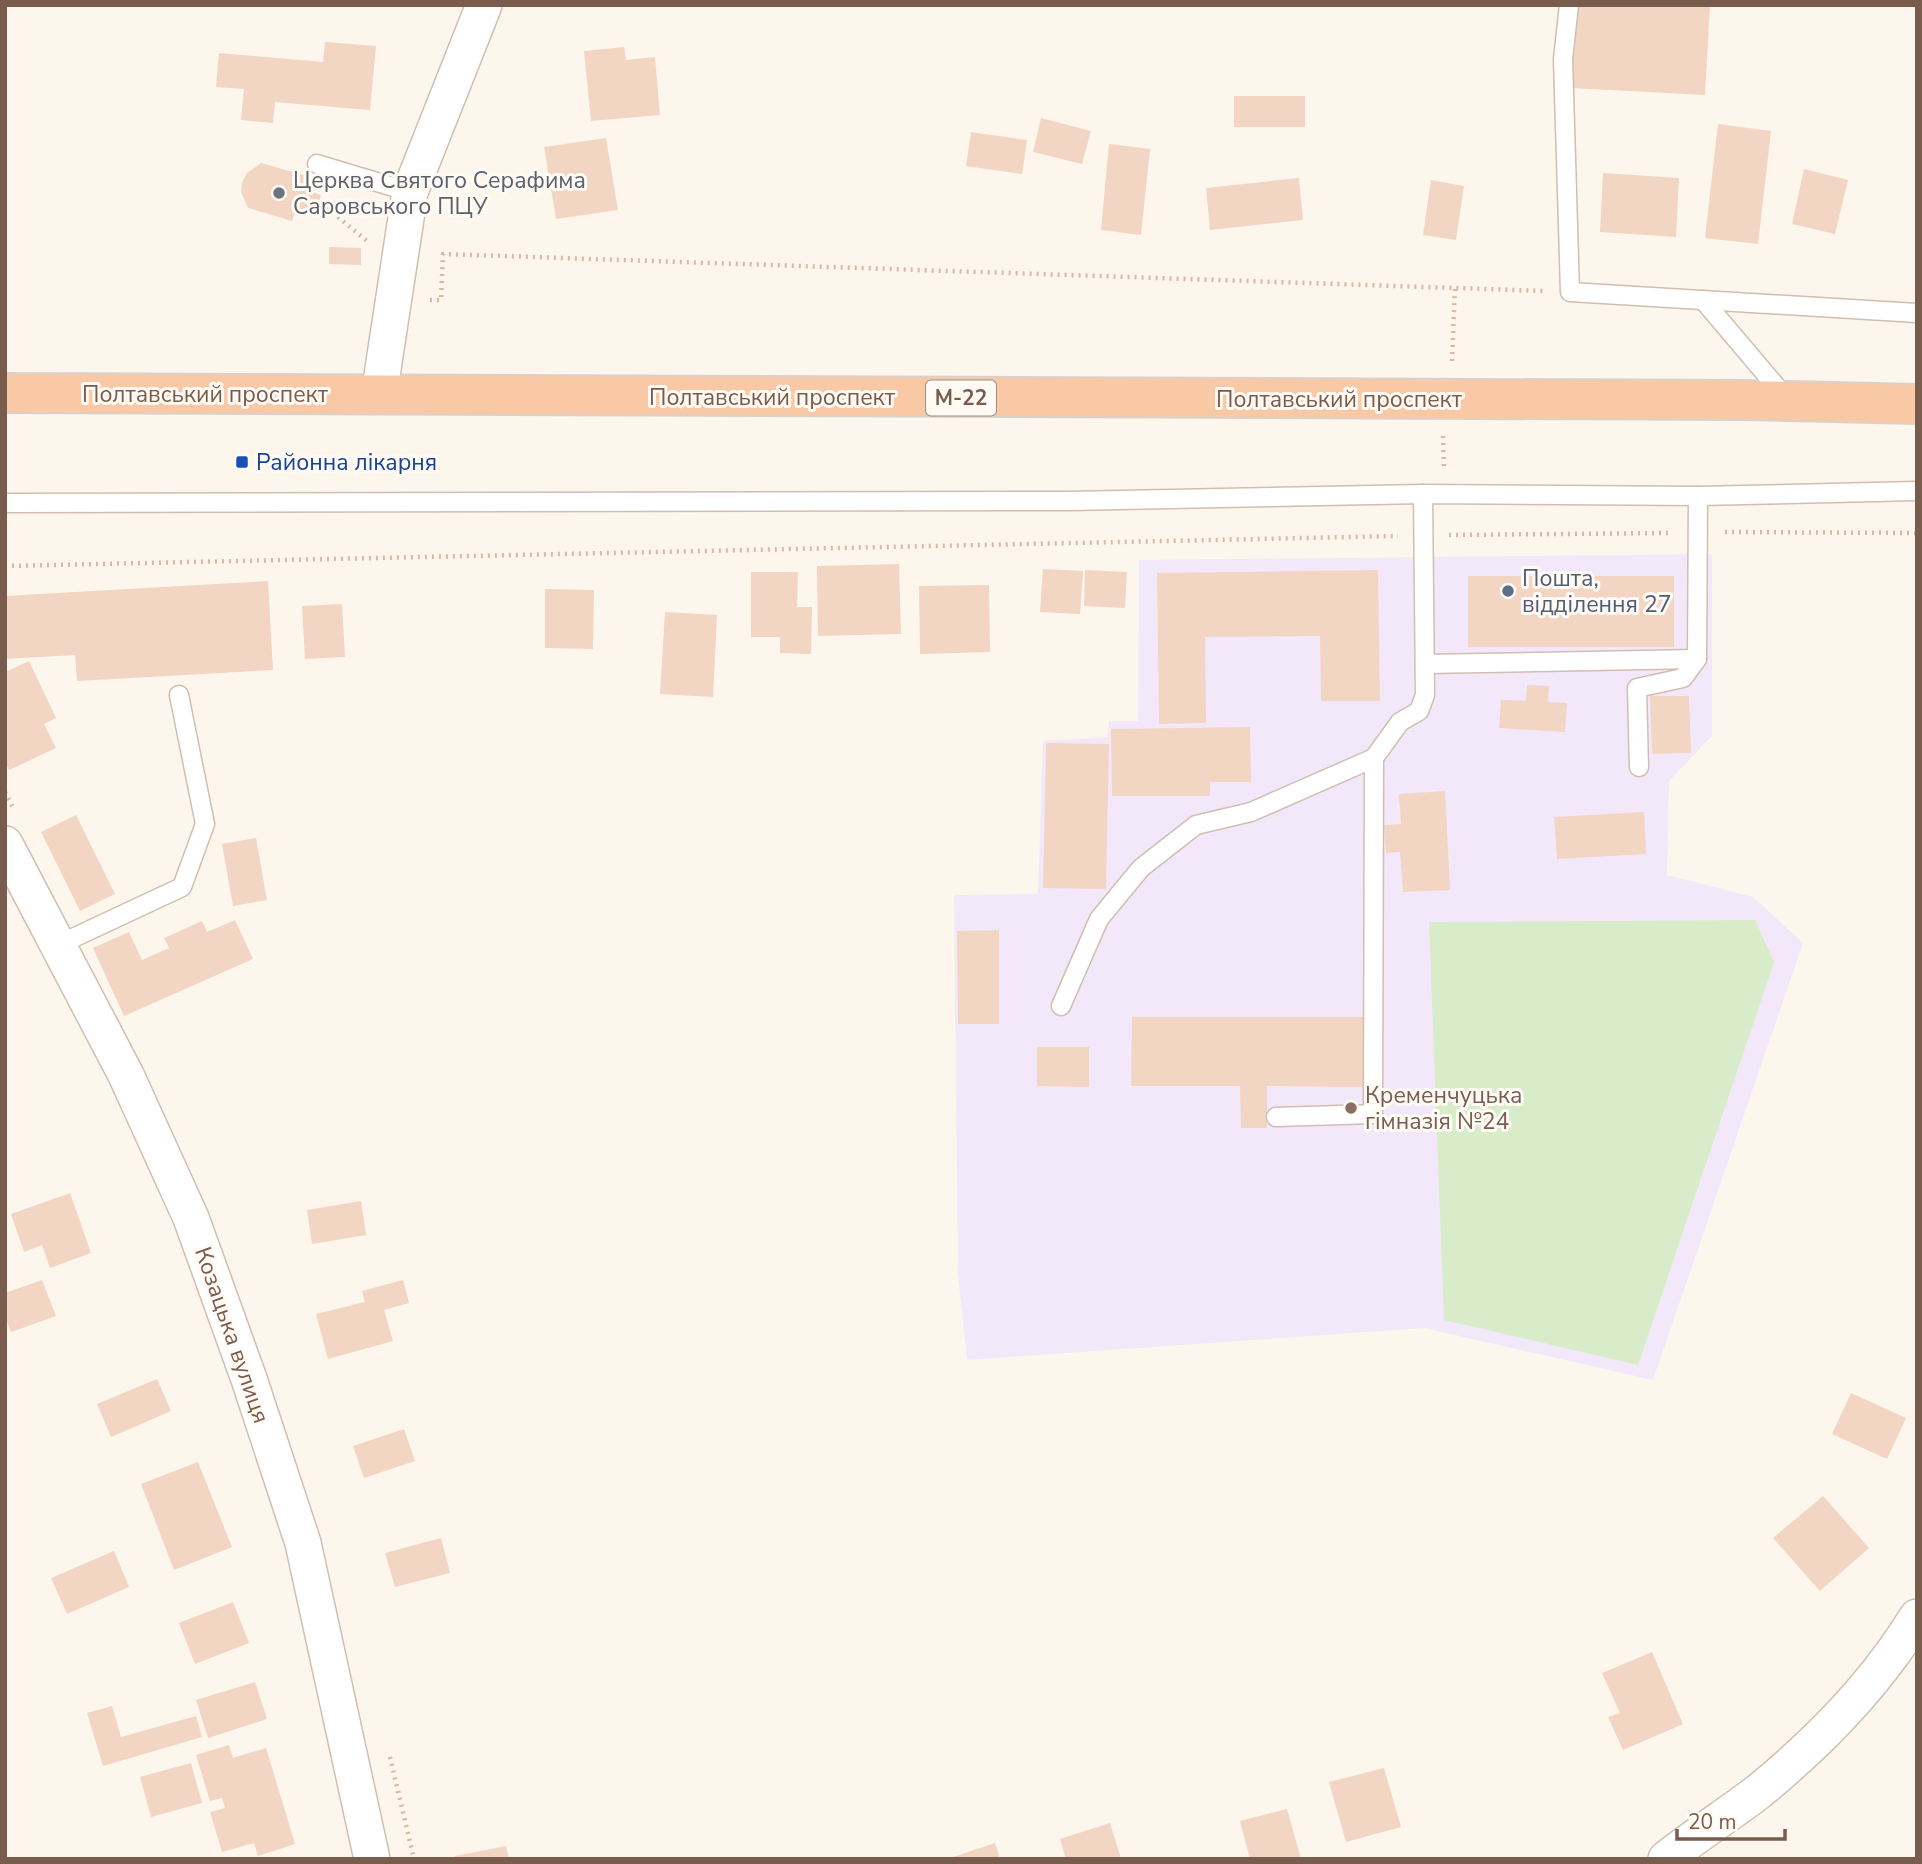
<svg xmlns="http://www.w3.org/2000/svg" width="1922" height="1864" viewBox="0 0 1922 1864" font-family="'Nunito Sans',sans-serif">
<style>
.education{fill:#f3e8fa}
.green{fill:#d8ecc9}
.building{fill:#f3d5c3}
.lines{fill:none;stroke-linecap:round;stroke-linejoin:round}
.service-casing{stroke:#d1beb0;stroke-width:21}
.minor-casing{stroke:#d1beb0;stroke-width:38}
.trunk-casing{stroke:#dad1cd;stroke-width:42}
.path{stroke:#d9b8a5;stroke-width:4.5;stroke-dasharray:2 5;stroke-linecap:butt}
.service{stroke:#fff;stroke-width:18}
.minor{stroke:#fff;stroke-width:35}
.trunk{stroke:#f9c8a4;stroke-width:38}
.worship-dot{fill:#6b7280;stroke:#fffaf3;stroke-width:2.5}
.transit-dot{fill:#1a4fb4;stroke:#fffaf3;stroke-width:2.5}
.service-dot{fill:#5c6f8a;stroke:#fffaf3;stroke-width:2.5}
.education-dot{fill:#8d6e63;stroke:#fffaf3;stroke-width:2.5}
.labels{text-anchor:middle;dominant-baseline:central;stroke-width:6;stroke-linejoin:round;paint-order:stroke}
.shield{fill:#fffaf3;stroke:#a28b7f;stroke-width:2}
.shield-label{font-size:21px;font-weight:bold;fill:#7a5c4d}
.worship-label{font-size:23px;fill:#5b616d;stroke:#fffaf3;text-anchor:start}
.street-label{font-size:23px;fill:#7a5c4d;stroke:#fffaf3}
.transit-label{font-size:23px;fill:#164399;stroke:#fffaf3;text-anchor:start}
.service-label{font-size:23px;fill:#4e5e75;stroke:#fffaf3;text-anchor:start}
.education-label{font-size:23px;fill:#785e54;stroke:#fffaf3;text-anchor:start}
</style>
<rect width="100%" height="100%" fill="#fdf6ec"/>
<polygon class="education" points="1712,554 1712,736 1669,781 1667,875 1753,897 1803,943 1653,1380 1424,1328 967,1360 958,1274 954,895 1038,894 1043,741 1108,737 1109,721 1138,721 1139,560"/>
<polygon class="green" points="1755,920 1774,962 1638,1365 1444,1320 1429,922"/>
<g class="building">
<polygon points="1576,5 1710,5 1705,95 1571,88"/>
<polygon points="325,42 376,46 370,110 275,102 273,123 241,120 244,89 216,87 219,53 323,62"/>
<polygon points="624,47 626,60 655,57 660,115 591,121 584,51"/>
<rect x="1234" y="96" width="71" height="31"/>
<polygon points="1041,118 1091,131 1082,164 1033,152"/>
<polygon points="1718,124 1771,131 1758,244 1705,238"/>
<polygon points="971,132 1027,140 1022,174 966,166"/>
<polygon points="606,138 618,210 556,219 544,147"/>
<polygon points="1109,144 1150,149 1141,235 1101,230"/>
<polygon points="261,163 307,176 303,189 321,195 314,216 296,210 292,221 248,208 241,192 242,183 246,174"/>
<polygon points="1804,169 1848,180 1835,234 1792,224"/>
<polygon points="1603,173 1679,178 1676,237 1600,232"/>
<polygon points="1299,178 1303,220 1210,230 1206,188"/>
<polygon points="1431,180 1464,186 1456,240 1423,235"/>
<polygon points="329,247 361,248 361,265 329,264"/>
<polygon points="899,564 901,634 818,636 817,566"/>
<polygon points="1043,569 1083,571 1080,614 1040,612"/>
<polygon points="1085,570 1127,572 1125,608 1084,606"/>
<polygon points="1378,570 1380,701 1321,701 1320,636 1205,637 1206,723 1159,724 1157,573"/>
<polygon points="751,572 798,572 797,607 812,607 811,654 780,653 780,637 751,637"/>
<rect x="1468" y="576" width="206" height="71"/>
<polygon points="268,581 273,670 77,681 75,655 5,659 5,596"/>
<polygon points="989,585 990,652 920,654 919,586"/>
<polygon points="545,589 594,590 593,649 545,648"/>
<polygon points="342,604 345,657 305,659 302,606"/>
<polygon points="665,612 717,615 713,697 660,694"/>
<polygon points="29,661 56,718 44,724 56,748 9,770 5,762 5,672"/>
<polygon points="1527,685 1549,686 1548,702 1567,703 1565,732 1499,728 1501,700 1526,701"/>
<polygon points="1650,696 1689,696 1691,753 1652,754"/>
<polygon points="1250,727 1251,782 1210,782 1210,796 1112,796 1111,729"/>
<polygon points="1046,743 1109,744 1106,889 1043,888"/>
<polygon points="1445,791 1450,890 1403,892 1400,852 1386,853 1384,825 1401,824 1399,794"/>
<polygon points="1644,812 1646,854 1557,859 1554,817"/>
<polygon points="76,815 115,894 80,911 41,832"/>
<polygon points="256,838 267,900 233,906 222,844"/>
<polygon points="235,920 253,959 124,1016 93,948 129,932 142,960 169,948 164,938 202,921 207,932"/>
<polygon points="999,930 999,1024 958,1024 957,931"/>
<polygon points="1132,1017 1363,1017 1363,1087 1267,1086 1267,1128 1241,1128 1240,1086 1131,1086"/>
<polygon points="1037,1047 1089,1047 1089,1087 1037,1086"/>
<polygon points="70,1193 91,1253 50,1268 42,1245 24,1252 11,1214"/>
<polygon points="361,1201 366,1235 312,1244 307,1210"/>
<polygon points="42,1280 56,1316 11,1332 5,1317 5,1293"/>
<polygon points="403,1280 409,1303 384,1310 393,1341 328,1359 316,1314 365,1302 362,1291"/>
<polygon points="157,1379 171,1411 111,1437 97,1404"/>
<polygon points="1851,1393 1906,1418 1887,1459 1832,1434"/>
<polygon points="404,1429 415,1461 364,1478 353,1446"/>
<polygon points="198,1462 232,1547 174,1570 141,1484"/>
<polygon points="1823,1496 1869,1548 1820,1591 1773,1538"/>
<polygon points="441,1538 450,1573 395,1587 385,1553"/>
<polygon points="114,1551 129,1587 67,1614 51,1578"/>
<polygon points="233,1602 249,1643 195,1664 179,1623"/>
<polygon points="1652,1652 1683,1724 1623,1750 1608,1717 1620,1713 1602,1673"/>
<polygon points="255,1682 267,1719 208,1738 196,1700"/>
<polygon points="112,1706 121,1737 196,1716 202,1737 103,1766 87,1713"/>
<polygon points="229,1745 233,1758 266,1748 295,1844 258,1856 254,1843 222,1852 210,1812 225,1808 222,1798 210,1801 196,1755"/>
<polygon points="191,1763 202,1803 151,1817 140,1777"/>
<polygon points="1384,1768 1401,1827 1346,1842 1329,1782"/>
<polygon points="1287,1809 1301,1859 1250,1859 1240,1821"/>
<polygon points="1110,1823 1121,1859 1066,1859 1060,1839"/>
<polygon points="995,1843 1000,1859 950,1859 950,1858"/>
<polygon points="506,1846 509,1859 455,1859 455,1856"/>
</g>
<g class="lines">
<g class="service-casing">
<g id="service">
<polyline points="1569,5 1563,59 1570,292 1917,313"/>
<polyline points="317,164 410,192"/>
<polyline points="1703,300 1786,398"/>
<polyline points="5,503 1069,501 1423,494 1698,496 1917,491"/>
<polyline points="1425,664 1697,659"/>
<polyline points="1639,767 1637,688 1683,678 1697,659 1698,496"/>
<polyline points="58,945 182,887 205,824 179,695"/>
<polyline points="1061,1006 1099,919 1141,868 1196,825 1251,812 1374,758"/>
<polyline points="1276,1117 1373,1114 1374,758 1400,722 1419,711 1425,695 1423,494"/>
</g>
</g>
<g class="minor-casing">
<g id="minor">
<polyline points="379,395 410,192 484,5"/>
<polyline points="5,844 126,1075 191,1218 249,1379 303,1543 372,1859"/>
<path d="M1666,1859C1696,1835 1728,1815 1758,1792C1818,1743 1876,1684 1917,1617"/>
</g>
</g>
<g class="trunk-casing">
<polyline id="trunk" points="5,393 1743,400 1917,404"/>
</g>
<g class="path">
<polyline points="327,208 367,241"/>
<polyline points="430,300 441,300 443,254 1545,291"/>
<polyline points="1452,361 1455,287"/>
<polyline points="1443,436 1444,469"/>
<polyline points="1725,532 1917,533"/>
<polyline points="1449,535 1671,533"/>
<polyline points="5,566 1398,536"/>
<polyline points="5,792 14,810"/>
<polyline points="390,1757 414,1859"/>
</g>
<use href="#service" class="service"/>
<use href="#minor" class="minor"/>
<use href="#trunk" class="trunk"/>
</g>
<circle class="worship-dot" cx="279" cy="193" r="7"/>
<rect class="transit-dot" x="235" y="455" width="14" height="14" rx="3.5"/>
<circle class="service-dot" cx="1508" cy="591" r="7"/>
<circle class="education-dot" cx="1351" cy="1108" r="7"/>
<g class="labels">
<rect class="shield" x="926" y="380.5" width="70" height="35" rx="5"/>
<g class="shield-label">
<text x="961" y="398">М-22</text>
</g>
<g class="worship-label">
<text x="293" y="180">Церква Святого Серафима<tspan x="293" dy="26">Саровського ПЦУ</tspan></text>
</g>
<g class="street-label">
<text x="205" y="394">Полтавський проспект</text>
<text x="772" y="397">Полтавський проспект</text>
<text x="1339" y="399">Полтавський проспект</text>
<text transform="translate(232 1335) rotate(71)">Козацька вулиця</text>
</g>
<g class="transit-label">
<text x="256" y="462">Районна лікарня</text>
</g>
<g class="service-label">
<text x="1522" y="578">Пошта,<tspan x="1522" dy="26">відділення 27</tspan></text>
</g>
<g class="education-label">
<text x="1365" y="1095">Кременчуцька<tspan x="1365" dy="26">гімназія №24</tspan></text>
</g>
</g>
<rect width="1922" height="1864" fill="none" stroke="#7a5c4d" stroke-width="14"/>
<path d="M1677 1829v10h108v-10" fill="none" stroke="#7a5c4d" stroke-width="3.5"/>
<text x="1688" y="1829" font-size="21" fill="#7a5c4d" stroke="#fffaf3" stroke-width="5" paint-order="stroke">20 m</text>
</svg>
